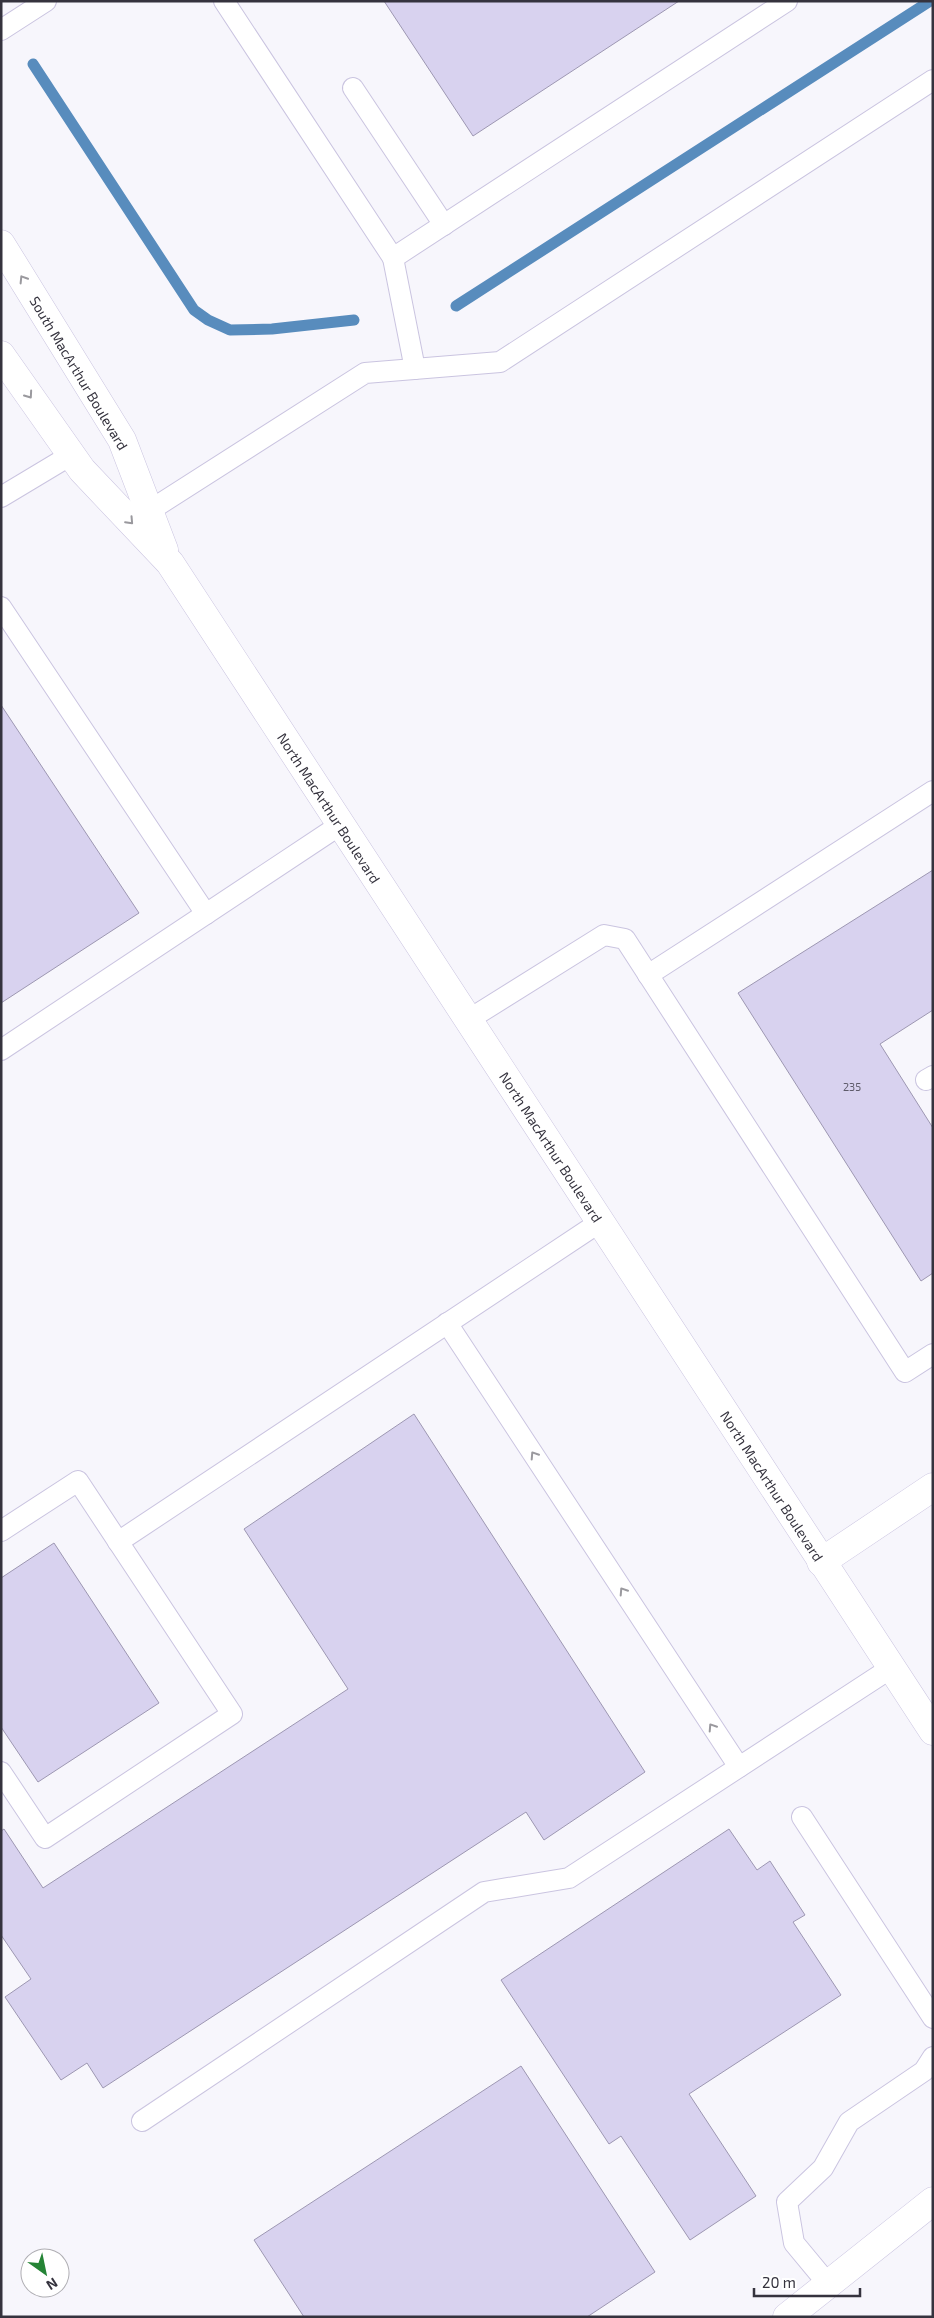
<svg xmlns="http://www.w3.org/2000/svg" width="934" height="2318" viewBox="0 0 934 2318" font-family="'Exo 2',sans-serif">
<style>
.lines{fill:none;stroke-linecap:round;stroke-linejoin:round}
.stream{stroke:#588cbd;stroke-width:11}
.building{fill:#d8d2ef;stroke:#9d97b2}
.service-casing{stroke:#cac4e0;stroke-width:22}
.minor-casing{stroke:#cac4e0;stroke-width:29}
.secondary-casing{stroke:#cac4e0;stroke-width:29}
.service{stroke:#fff;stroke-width:20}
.minor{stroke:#fff;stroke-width:28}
.secondary{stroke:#fff;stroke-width:28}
.oneway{stroke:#9a999e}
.labels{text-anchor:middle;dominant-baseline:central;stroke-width:4;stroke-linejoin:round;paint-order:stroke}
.number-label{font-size:11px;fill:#5e5b6a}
.street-label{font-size:14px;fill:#35333e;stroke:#fff}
</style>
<rect width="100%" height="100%" fill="#f7f6fc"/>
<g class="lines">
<g class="stream">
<polyline points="33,64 194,310 208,320 230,330 272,329 354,320"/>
<polyline points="456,306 930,1"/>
</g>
</g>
<g class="building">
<polygon points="384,1 679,1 473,136"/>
<polygon points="1,705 139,913 1,1003"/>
<polygon points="933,870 933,1010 880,1044 933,1128 933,1273 921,1281 738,993"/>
<polygon points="414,1414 645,1772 544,1840 526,1812 103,2088 87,2063 61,2080 5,1997 31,1979 1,1935 1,1831 4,1829 43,1888 348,1689 244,1529"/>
<polygon points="54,1543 159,1703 38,1782 1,1727 1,1578"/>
<polygon points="729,1829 757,1870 770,1861 805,1915 793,1922 841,1995 689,2094 756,2196 690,2240 621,2136 609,2144 501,1980"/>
<polygon points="521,2066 655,2272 587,2317 304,2317 254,2240"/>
</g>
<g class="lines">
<g class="service-casing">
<g id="service">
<polyline points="224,1 393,258 787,1"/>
<polyline points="1,30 46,1"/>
<polyline points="353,88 444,225"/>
<polyline points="393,258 415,369"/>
<polyline points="1,497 71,455"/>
<polyline points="149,511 365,373 500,362 933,80"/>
<polyline points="1,607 206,914"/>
<polyline points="648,975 933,791"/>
<polyline points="468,1020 604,935 625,939 905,1372 933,1354"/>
<polyline points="1,1050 340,825"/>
<polyline points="926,1080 933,1076"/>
<polyline points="447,1323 739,1767"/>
<polyline points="1,1531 78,1481 232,1714 45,1838 1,1772"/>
<polyline points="118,1542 600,1222"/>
<polyline points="802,1817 933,2018"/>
<polyline points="142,2121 484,1892 569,1878 891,1668"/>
<polyline points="828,2284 794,2243 787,2202 823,2168 849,2122 924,2071 933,2057"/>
</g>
</g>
<g class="minor-casing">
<g id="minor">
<polyline points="821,1562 933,1487"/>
<polyline points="787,2317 933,2201"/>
</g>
</g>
<g class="secondary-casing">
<g id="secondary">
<polyline points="1,244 122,440 164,550"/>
<polyline points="1,355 82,470 170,563 933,1731"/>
</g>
</g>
<use href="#service" class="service"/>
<use href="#minor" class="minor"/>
<use href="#secondary" class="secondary"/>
</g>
<defs><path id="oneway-chevron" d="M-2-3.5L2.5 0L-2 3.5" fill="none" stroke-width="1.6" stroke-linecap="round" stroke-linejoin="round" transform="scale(1.25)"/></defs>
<g class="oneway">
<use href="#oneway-chevron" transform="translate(23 279) rotate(-122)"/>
<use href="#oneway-chevron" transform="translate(29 395) rotate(55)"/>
<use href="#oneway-chevron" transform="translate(130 521) rotate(47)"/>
<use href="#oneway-chevron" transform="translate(534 1455) rotate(-123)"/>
<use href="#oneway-chevron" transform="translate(623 1591) rotate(-123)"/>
<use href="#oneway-chevron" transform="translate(712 1727) rotate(-123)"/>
</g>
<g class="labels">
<g class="number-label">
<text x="852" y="1086">235</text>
</g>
<g class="street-label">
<text transform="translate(79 373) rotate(59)">South MacArthur Boulevard</text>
<text transform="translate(329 808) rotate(57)">North MacArthur Boulevard</text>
<text transform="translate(551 1147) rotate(57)">North MacArthur Boulevard</text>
<text transform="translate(772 1486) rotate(57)">North MacArthur Boulevard</text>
</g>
</g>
<rect width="934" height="2318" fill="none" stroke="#35333e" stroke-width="5"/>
<g transform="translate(45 2273) rotate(147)"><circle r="24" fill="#ffffff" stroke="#aeadb2"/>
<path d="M0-4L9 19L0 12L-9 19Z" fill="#258436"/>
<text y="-8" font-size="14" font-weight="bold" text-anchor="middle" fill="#35333e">N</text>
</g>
<path d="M754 2288v8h106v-8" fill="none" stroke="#35333e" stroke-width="2.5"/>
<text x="762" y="2288" font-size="15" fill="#35333e" stroke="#ffffff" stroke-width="4" paint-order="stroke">20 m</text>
</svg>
